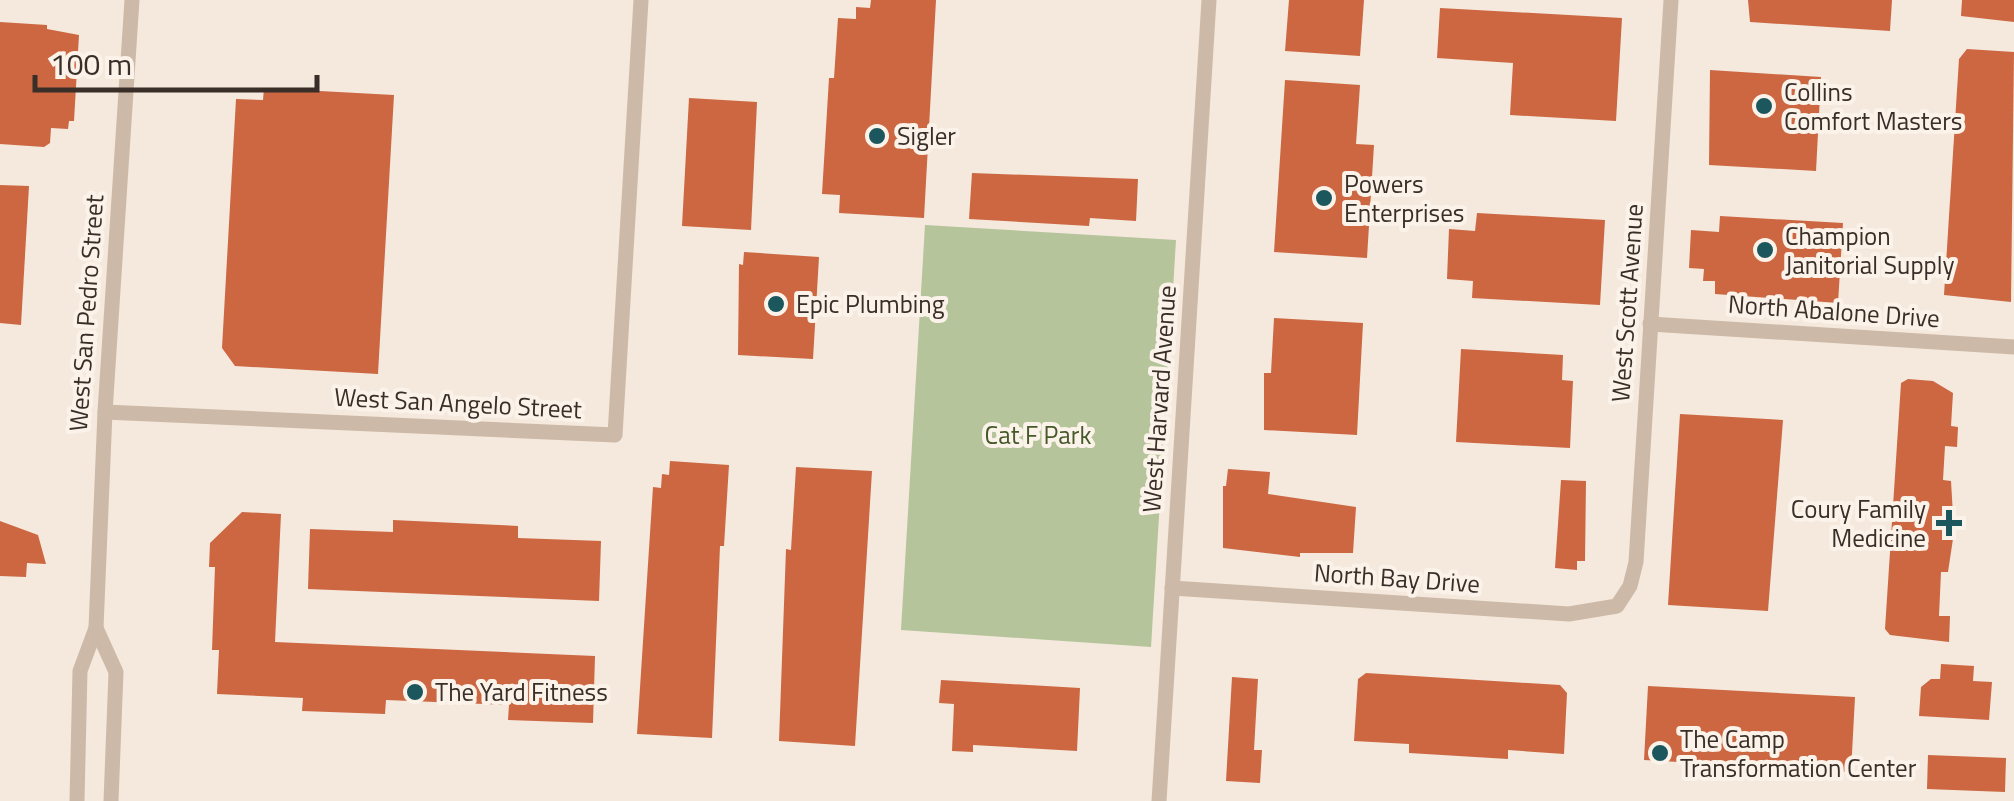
<svg xmlns="http://www.w3.org/2000/svg" width="2014" height="801" viewBox="0 0 2014 801" font-family="'Titillium Web',sans-serif">
<style>
.green{fill:#b5c49b}
.building{fill:#cc6742}
.lines{fill:none;stroke-linecap:round;stroke-linejoin:round}
.minor{stroke:#cdb9a7;stroke-width:15}
.poi-dot{fill:#1b575d;stroke:#fbf3e9;stroke-width:4}
.labels{text-anchor:middle;dominant-baseline:central;stroke-width:8;stroke-linejoin:round;paint-order:stroke}
.poi-label{font-size:25px;fill:#392e28;stroke:#fbf3e9;text-anchor:start}
.street-label{font-size:25px;fill:#392e28;stroke:#fbf3e9}
.park-label{font-size:25px;fill:#46592a;stroke:#fbf3e9}
</style>
<rect width="100%" height="100%" fill="#f4e9dc"/>
<polygon class="green" points="925,225 1176,240 1151,647 901,630"/>
<g class="building">
<polygon points="871,0 936,0 924,218 839,213 840,195 822,194 829,78 834,78 838,18 856,19 856,7 870,8"/>
<polygon points="1289,0 1364,0 1360,56 1285,51"/>
<polygon points="1748,0 1892,0 1890,31 1750,22"/>
<polygon points="1962,0 2014,0 2014,22 1961,16"/>
<polygon points="1440,8 1622,18 1616,121 1510,115 1513,63 1437,58"/>
<polygon points="0,22 47,25 47,29 79,35 74,121 69,121 68,129 51,128 50,143 44,147 0,144"/>
<polygon points="1967,49 2014,52 2011,302 1944,295 1959,59"/>
<polygon points="1710,70 1821,77 1816,171 1709,165"/>
<polygon points="1285,80 1360,85 1356,144 1374,145 1367,258 1274,252"/>
<polygon points="264,88 394,95 378,374 235,366 222,348 236,99 263,100"/>
<polygon points="689,98 757,102 751,230 682,226"/>
<polygon points="972,173 1138,179 1136,221 1090,218 1089,226 969,219"/>
<polygon points="0,185 29,186 21,325 0,323"/>
<polygon points="1477,213 1605,220 1600,305 1472,298 1473,281 1447,279 1449,229 1475,231"/>
<polygon points="1720,216 1843,223 1838,303 1715,294 1715,281 1703,281 1704,269 1689,268 1691,230 1719,232"/>
<polygon points="744,252 819,257 813,359 738,355 739,264 743,265"/>
<polygon points="1274,318 1363,323 1357,435 1264,430 1264,373 1271,373"/>
<polygon points="1461,349 1563,355 1562,380 1573,381 1570,448 1456,442"/>
<polygon points="1908,379 1933,381 1953,393 1951,426 1958,427 1957,447 1945,446 1943,480 1951,481 1954,532 1948,572 1941,572 1939,616 1950,616 1949,642 1890,635 1885,629 1901,383"/>
<polygon points="1680,414 1783,420 1768,611 1668,605"/>
<polygon points="670,461 729,465 724,546 720,546 712,738 637,734 653,487 661,488 662,474 669,475"/>
<polygon points="796,467 872,471 855,746 779,741 786,549 791,550"/>
<polygon points="1228,469 1270,472 1268,494 1356,507 1353,553 1300,553 1300,557 1223,548 1223,486 1226,486"/>
<polygon points="1561,480 1586,481 1585,561 1577,561 1577,570 1555,568"/>
<polygon points="242,512 281,514 275,642 595,656 593,723 508,720 509,705 386,700 385,714 302,711 303,698 217,694 219,650 212,650 215,567 209,567 210,543"/>
<polygon points="393,520 518,526 518,538 601,541 599,601 308,589 310,529 393,532"/>
<polygon points="0,521 38,535 46,564 27,563 26,577 0,576"/>
<polygon points="1941,664 1974,666 1973,681 1992,682 1989,720 1919,716 1921,687 1931,679 1940,679"/>
<polygon points="1366,673 1560,685 1567,693 1564,754 1508,750 1508,759 1409,753 1409,744 1354,741 1358,679"/>
<polygon points="1232,677 1258,679 1254,750 1262,750 1260,783 1226,781"/>
<polygon points="941,680 1080,688 1077,751 973,745 973,752 952,751 954,704 939,703"/>
<polygon points="1648,686 1855,697 1851,772 1644,760"/>
<polygon points="1928,755 2006,758 2005,792 1927,789"/>
</g>
<g class="lines">
<g class="minor">
<polyline points="1650,324 2014,347"/>
<polyline points="105,412 615,435 641,0"/>
<polyline points="1172,588 1569,614 1617,606 1630,586 1636,562 1671,0"/>
<polyline points="96,628 116,672 111,801"/>
<polyline points="77,801 80,671 96,628 105,412 132,0"/>
<polyline points="1159,801 1209,0"/>
</g>
</g>
<g class="poi-dot">
<circle cx="1764" cy="106" r="10"/>
<circle cx="877" cy="136" r="10"/>
<circle cx="1324" cy="198" r="10"/>
<circle cx="1765" cy="250" r="10"/>
<circle cx="776" cy="304" r="10"/>
<path d="M1944 508h10v10h10v10h-10v10h-10v-10h-10v-10h10z"/>
<circle cx="415" cy="692" r="10"/>
<circle cx="1660" cy="753" r="10"/>
</g>
<g class="labels">
<g class="poi-label">
<text x="1784" y="92">Collins<tspan x="1784" dy="29">Comfort Masters</tspan></text>
<text x="897" y="136">Sigler</text>
<text x="1344" y="184">Powers<tspan x="1344" dy="29">Enterprises</tspan></text>
<text x="1785" y="236">Champion<tspan x="1785" dy="29">Janitorial Supply</tspan></text>
<text x="796" y="304">Epic Plumbing</text>
<text x="1926" y="509" text-anchor="end">Coury Family<tspan x="1926" dy="29">Medicine</tspan></text>
<text x="435" y="692">The Yard Fitness</text>
<text x="1680" y="739">The Camp<tspan x="1680" dy="29">Transformation Center</tspan></text>
</g>
<g class="street-label">
<text transform="translate(1627 303) rotate(-86)">West Scott Avenue</text>
<text transform="translate(1834 311) rotate(4)">North Abalone Drive</text>
<text transform="translate(86 313) rotate(-86)">West San Pedro Street</text>
<text transform="translate(1159 399) rotate(-86)">West Harvard Avenue</text>
<text transform="translate(458 403) rotate(3)">West San Angelo Street</text>
<text transform="translate(1397 578) rotate(4)">North Bay Drive</text>
</g>
<g class="park-label">
<text x="1038" y="435">Cat F Park</text>
</g>
</g>
<path d="M35 75v15h282v-15" fill="none" stroke="#392e28" stroke-width="5"/>
<text x="50" y="75" font-size="30" fill="#392e28" stroke="#fbf3e9" stroke-width="8" paint-order="stroke">100 m</text>
</svg>
